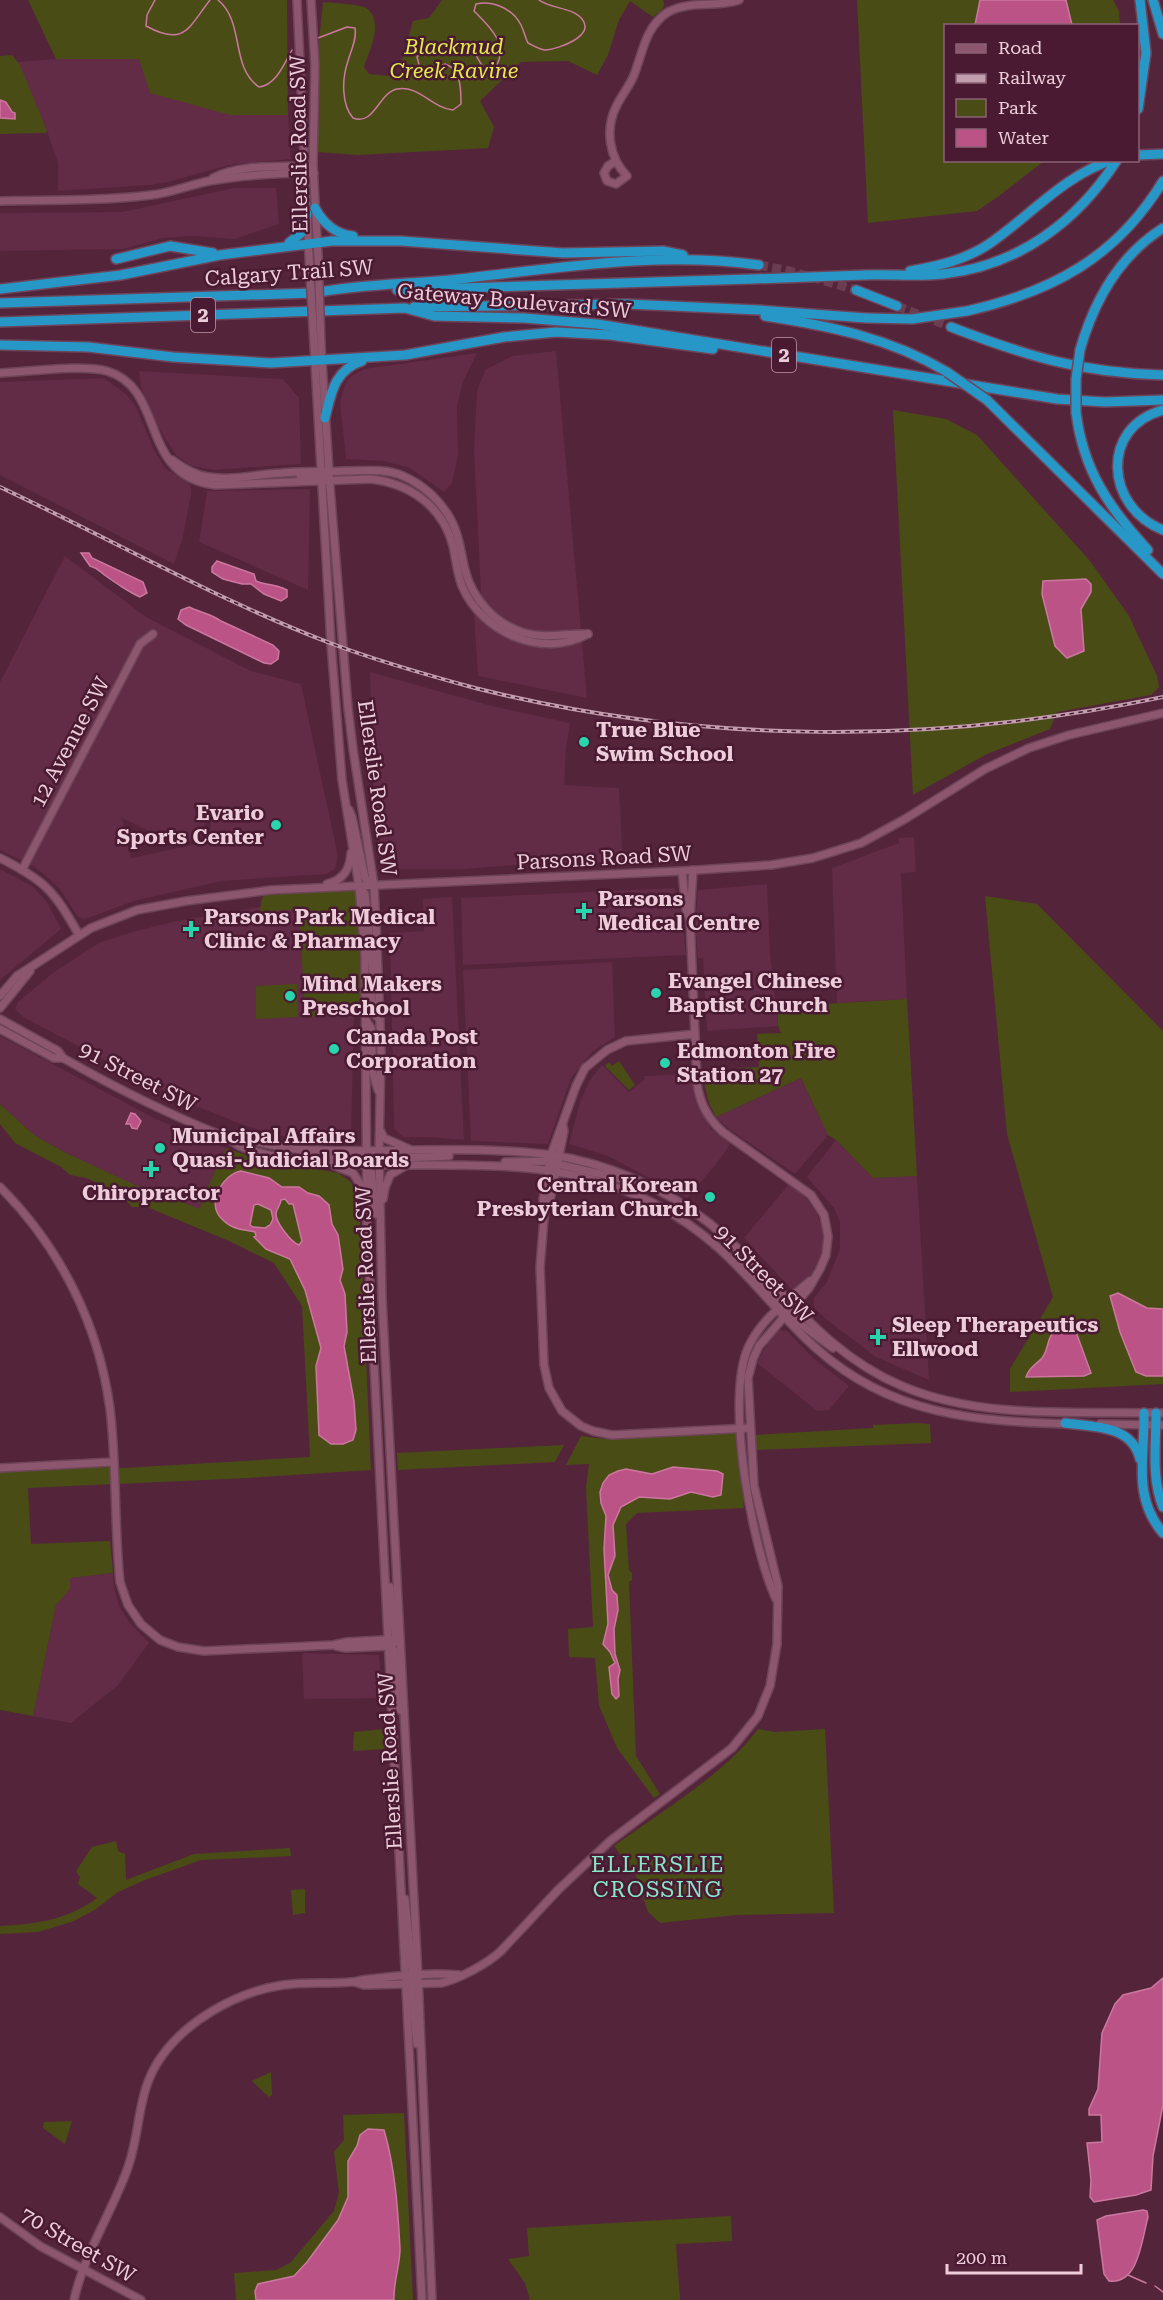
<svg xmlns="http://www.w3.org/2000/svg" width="1163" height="2300" viewBox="0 0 1163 2300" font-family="'Roboto Serif',serif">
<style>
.built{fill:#622b46;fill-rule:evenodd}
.green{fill:#4a4c16}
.water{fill:#bc5386;stroke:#cb789f;stroke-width:1.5;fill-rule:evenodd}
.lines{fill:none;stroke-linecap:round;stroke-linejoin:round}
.stream{stroke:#cb789f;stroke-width:1.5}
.highway-tunnel{stroke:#6b3d53;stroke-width:9;stroke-dasharray:9 4.5;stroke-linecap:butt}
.secondary-casing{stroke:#6e4459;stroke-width:10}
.highway-casing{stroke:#6e4459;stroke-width:12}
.secondary{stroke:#8c576e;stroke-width:7}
.highway{stroke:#2697c6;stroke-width:9}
.rail-casing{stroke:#c29dad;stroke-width:4}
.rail{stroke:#491a31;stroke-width:1.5;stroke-dasharray:4.5;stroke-linecap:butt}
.secondary-bridge-casing{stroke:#6e4459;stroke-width:10;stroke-linecap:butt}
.highway-bridge-casing{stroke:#6e4459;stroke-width:12;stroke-linecap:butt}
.secondary-bridge{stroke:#8c576e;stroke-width:7}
.highway-bridge{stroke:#2697c6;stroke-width:9}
.poi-dot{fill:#28d5ad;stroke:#491a31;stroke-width:2}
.labels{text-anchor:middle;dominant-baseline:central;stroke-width:5;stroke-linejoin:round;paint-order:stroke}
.shield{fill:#491a31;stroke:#bc97a7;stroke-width:1.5}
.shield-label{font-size:20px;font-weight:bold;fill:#edcdda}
.park-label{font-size:21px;font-style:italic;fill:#e3eb49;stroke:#491a31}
.street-label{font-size:21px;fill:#edcdda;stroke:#491a31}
.poi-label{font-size:21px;font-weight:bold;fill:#edcdda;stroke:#491a31;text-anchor:start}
.neighbourhood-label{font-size:22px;letter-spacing:1.5px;fill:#88e6c9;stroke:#491a31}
</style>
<rect width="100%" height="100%" fill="#54243b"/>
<g class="built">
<polygon points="56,59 140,59 230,115 288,115 291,159 229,165 168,182 150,185 58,191 58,163 47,131 17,62"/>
<polygon points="234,188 276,188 279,224 235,239 193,236 163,238 123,249 0,251 0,213 122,212"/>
<polygon points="556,351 587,698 478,676 474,615 481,592 474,450 477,391 485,370 512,356"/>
<polygon points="477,353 463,382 457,406 458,456 452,483 444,492 410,468 383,461 346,459 340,402 345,384 351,376 364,369"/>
<polygon points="139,371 283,379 299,398 301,464 214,470 192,466 184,461 176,455 158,427 141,387"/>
<polygon points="104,378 127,395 136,407 154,450 165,468 191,485 191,494 183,537 174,564 0,475 0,382"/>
<polygon points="310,489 308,590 199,542 207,491"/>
<path d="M65,556L146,617L251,671L301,684L338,856L335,869L326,874L222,881L134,901L85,919L78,917L59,888L45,875L33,866L0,850V682ZM210,809L211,841L131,858L122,818L178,845L200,838Z"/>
<polygon points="370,672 492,706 570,723 566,749 564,785 619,788 623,862 524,864 466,869 393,869 382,858 373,782"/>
<polygon points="914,837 916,872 901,873 907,999 837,1003 832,868 899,843 899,838"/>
<polygon points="0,869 32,886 47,902 61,929 0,980"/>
<polygon points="767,884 770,954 778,1026 707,1031 703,958 698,958 695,923 698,890"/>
<polygon points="674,888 680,895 686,955 463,965 461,898"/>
<polygon points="452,897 464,1140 429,1137 403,1137 394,1128 390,933 424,931 423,899"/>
<polygon points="313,903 354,1013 351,1136 346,1144 276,1135 246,1126 183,1101 23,1017 15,1009 18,1002 54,972 99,943 132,932 177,921 271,905"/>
<polygon points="612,962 615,1037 592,1052 571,1078 548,1144 471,1141 463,970"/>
<polygon points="0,1036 156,1119 226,1148 203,1197 200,1211 191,1212 64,1152 34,1135 0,1104"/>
<polygon points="602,1065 629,1092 645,1079 644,1076 690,1074 698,1106 712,1130 731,1143 716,1164 687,1198 608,1156 569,1144 580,1102 590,1080"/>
<polygon points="801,1078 828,1135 795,1174 729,1129 716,1117"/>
<polygon points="836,1140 873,1178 917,1176 929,1380 876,1357 827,1320 814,1307 814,1298 827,1282 840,1249 840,1222 834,1208 807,1177"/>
<polygon points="789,1184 807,1199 818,1216 824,1235 821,1257 809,1278 793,1291 744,1238"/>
<polygon points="779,1330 787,1331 813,1358 849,1386 829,1410 817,1411 757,1363 769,1341"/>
<polygon points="113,1573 114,1587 119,1606 129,1622 149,1643 117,1686 71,1723 33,1716 56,1605 69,1589 70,1578"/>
<polygon points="304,1653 379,1655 383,1698 304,1699 302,1655"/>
</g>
<g class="green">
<polygon points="28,0 287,0 288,115 230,115 150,93 139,59 56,59"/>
<path d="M442,0H663C667,8 659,12 653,17L630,1L619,20L608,55L597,75L568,61L521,62L480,101L494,127L488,148L358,155L317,152V61L323,2C333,3 358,4 366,8C385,21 369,51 364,67L369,74L401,77L400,67L413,21L429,18Z"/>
<polygon points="857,0 1113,0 1119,11 1120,25 946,26 946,160 1044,161 999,196 977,211 868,223"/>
<polygon points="12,55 20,65 47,131 45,133 0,134 0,56"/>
<polygon points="893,410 946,419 977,435 1090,561 1129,616 1157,676 1159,687 1151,695 1057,712 1050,729 987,754 913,795"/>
<polygon points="357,890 363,1014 307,1017 305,1012 299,909 260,912 261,901 264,895"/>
<polygon points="985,896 1037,904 1163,1031 1163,1384 1010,1392 1010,1369 1053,1297 1007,1134"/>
<polygon points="297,984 298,1017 256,1019 256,986"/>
<polygon points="907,999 917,1176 873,1178 836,1140 828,1135 801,1078 716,1117 709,1103 703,1079 720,1078 720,1075 738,1074 739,1068 759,1067 757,1034 781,1033 778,1026 777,1007"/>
<polygon points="619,1061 635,1085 629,1090 605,1066 609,1062 612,1066"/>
<polygon points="0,1104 34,1135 64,1152 135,1185 200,1209 203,1197 226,1148 249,1156 338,1173 351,1182 359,1199 371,1470 248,1478 28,1488 31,1544 110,1541 113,1573 70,1578 70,1589 56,1605 33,1716 0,1710 0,1472 106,1467 124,1468 310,1457 302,1306 274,1263 229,1241 147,1207 132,1207 119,1193 86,1178 70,1175 61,1167 15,1143 0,1124"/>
<polygon points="918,1423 930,1424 931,1443 756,1450 755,1435 873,1428 873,1425"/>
<polygon points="734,1433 736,1435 744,1508 637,1513 626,1524 629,1570 632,1573 632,1580 629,1582 636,1756 660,1794 654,1798 617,1748 599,1705 595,1658 569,1657 568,1629 593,1627 586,1488 589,1464 566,1465 581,1436 604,1439"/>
<polygon points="564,1445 555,1462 398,1470 397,1453"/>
<polygon points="384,1729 385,1749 353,1751 354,1732"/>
<path d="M758,1729L775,1732L825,1729L834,1913L736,1915L660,1923L648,1912L636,1876L614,1846C659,1813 726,1773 758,1729Z"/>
<path d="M116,1841L118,1851L125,1854L126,1880L194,1854L290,1848L291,1856L201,1860L145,1880L118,1892L96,1909L74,1921L38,1932L0,1934V1926C37,1924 67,1920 97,1898L78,1884L80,1877L76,1871L92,1847Z"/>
<polygon points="305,1889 305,1913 293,1915 291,1890"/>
<polygon points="271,2072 272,2095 269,2097 252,2081"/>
<polygon points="404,2113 413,2300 236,2300 234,2273 276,2270 290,2263 334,2211 339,2192 334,2152 344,2140 343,2115"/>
<polygon points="72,2121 65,2144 43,2128 44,2122"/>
<polygon points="731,2216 732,2241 676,2244 680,2300 530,2300 525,2283 508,2259 529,2256 527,2228"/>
</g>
<g class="water">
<polygon points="980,0 1066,0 1072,25 975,25"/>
<polygon points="0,100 6,102 12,112 15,113 15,119 0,118"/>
<path d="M81,553H89L92,558L143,582L147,593L140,597C131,593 114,582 106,576C100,572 98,568 90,566Z"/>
<path d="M217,561L254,574L256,581C267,586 274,583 287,590V597L281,601L264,594L251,584H242L223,579L212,572V567Z"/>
<polygon points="1086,579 1091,584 1091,592 1081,609 1084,651 1067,658 1055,646 1042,594 1043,581"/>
<path d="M189,607C199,612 212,614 221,621L273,645L279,651L278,659L271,664L264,663L186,625L178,619L181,610Z"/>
<polygon points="131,1113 135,1114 141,1121 137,1129 132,1128 130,1124 126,1124"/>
<path d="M241,1171L269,1178L282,1187H299L308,1193L319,1196L329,1205L332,1224L338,1235L343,1269L340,1280L345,1294L347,1332L344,1346L354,1401L356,1430L353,1440L343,1444H331L319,1435L316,1366L321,1348L305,1290L290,1259L266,1249L254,1237L256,1236L255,1232C241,1229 232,1230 221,1218C206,1203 223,1174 241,1171ZM285,1199L289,1204H293L302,1241L299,1245C291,1242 276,1223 276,1214C276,1209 281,1205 281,1200ZM258,1204L271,1210L273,1219L270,1225L265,1228L253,1227L250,1225L254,1205Z"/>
<polygon points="1118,1293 1147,1308 1163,1309 1163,1376 1146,1376 1136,1372 1120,1332 1110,1296"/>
<path d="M1068,1318L1072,1321L1091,1373L1084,1376L1026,1377C1029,1367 1036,1365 1042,1358C1046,1353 1047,1347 1049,1340C1052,1331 1060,1324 1068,1318Z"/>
<polygon points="673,1467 717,1471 723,1474 721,1495 713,1497 691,1492 670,1499 639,1497 621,1507 613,1525 615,1556 608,1575 612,1590 617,1595 618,1610 614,1629 615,1654 620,1670 618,1679 619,1696 616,1699 612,1694 609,1667 615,1663 610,1652 603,1644 608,1624 604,1549 606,1516 601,1503 600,1492 603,1483 609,1475 618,1471 626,1469 652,1474"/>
<polygon points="1163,1978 1163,2105 1153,2156 1151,2190 1136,2195 1094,2202 1090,2197 1091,2180 1087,2143 1102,2142 1101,2115 1089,2115 1089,2109 1098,2089 1102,2033 1115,2004 1123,1995 1151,1988"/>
<path d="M368,2129L384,2130C395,2167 398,2210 400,2249C400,2266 393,2283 394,2300H256L255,2291L258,2284L294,2276L307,2262L338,2220L348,2197V2161L357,2146L360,2135Z"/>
<path d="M1143,2210L1147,2211L1148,2217C1142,2238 1139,2285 1109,2281L1104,2274L1097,2220L1106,2216Z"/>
</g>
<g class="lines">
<g class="stream">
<path d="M155,0L147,15L146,26C185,47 188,28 210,0"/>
<path d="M218,0C245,22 230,67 259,87C276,85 284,64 292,50"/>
<path d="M318,38L347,27L355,28C357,39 351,50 348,61C342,78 341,104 353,118C375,126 378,93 397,89C419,85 432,108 453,110L461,104C461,89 461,69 445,64L428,72L420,68L417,57C427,44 456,35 470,48C476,53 479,62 484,68H495C510,45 490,27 474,11L476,4C493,0 513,9 521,25C524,31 525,37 528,43C534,46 540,50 546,50C558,49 596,36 582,19C572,7 551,9 539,0"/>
<polyline points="1128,2275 1146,2283"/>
<polyline points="1155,2286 1163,2292"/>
</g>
<g class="highway-tunnel">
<polyline points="759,265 790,271 856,290"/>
<polyline points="897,306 951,327"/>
</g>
<g class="secondary-casing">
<g id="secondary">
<polyline points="297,0 309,256"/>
<polyline points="311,0 315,65 313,165 318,255"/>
<path d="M616,161L608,166L604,173L607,181L616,184L627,176C609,158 605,129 616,107C621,96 629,87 634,75C643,52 645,27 668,12C691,0 715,8 739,0"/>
<path d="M213,178C240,164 277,167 308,166"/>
<path d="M0,201C50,200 101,201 151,195C171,193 189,185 209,181C243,175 279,173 314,173"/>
<polyline points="314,345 331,644 342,780 359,886 365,955 367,1227 422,2300"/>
<polyline points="321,345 330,487 348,708 353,749 374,886 377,945 381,1052 379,1150 382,1298 418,1976 432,2300"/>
<path d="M0,373C27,372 83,364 107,371C167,389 138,476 215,485L370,479C409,483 443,506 453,546C456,559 457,573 462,586C482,633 543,659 588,634"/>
<path d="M172,460C183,468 194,475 208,477C231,481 258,474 281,473C302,471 324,472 345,471C364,471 385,468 403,476C424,485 442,502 452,522C460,537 461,554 465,570C472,599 496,625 525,633C547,639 566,633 588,634"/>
<polyline points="300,477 325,474"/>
<polyline points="349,810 352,817 365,878 373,886"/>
<path d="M0,858C46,881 54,891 79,935"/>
<polyline points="22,870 140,644 153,634"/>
<polyline points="682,871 686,910 690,919"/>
<path d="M327,884C343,880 350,870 351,853"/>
<polyline points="359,886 365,894 373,974 378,985"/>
<polyline points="369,978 374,1014 380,1019"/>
<polyline points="0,996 17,976 91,928 137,910 186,901 271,890 682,871 771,865 813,858 861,843 905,819 985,769 1029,748 1069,735 1163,713"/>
<polyline points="0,1008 30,971"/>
<path d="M0,1019L58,1051L63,1058C114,1087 168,1114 223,1136C230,1138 234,1144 242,1147C265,1156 293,1160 318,1162C421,1172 528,1151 626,1191C662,1205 696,1227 724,1253C757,1284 784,1320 817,1349C891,1415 974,1421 1067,1424"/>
<polyline points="367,1022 371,1028 373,1073 378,1090"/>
<polyline points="0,1029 54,1058 63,1058"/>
<polyline points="695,1034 626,1041 607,1050 585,1068 576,1086 551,1155 543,1200 545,1207 540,1267 544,1365 549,1388 562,1411 581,1426 593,1431 612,1435 749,1428"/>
<polyline points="380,1130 384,1138 409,1149"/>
<path d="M232,1139C248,1137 262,1144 277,1146C290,1149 304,1150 317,1150C394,1153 476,1145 551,1155C607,1163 665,1188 709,1223C777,1278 817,1350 902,1386C982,1420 1078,1411 1163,1413"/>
<polyline points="299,1155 366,1157 379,1150"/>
<polyline points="376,1159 449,1156"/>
<polyline points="370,1160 376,1214"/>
<polyline points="505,1162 551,1161"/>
<polyline points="335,1166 353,1173 364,1190"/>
<polyline points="547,1169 557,1164 622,1179"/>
<path d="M0,1187C60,1247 99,1325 110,1409C117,1466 114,1525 120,1582L128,1605L141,1624L160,1640L178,1647L204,1651L333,1645L347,1642L400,1639"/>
<polyline points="383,1199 385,1188 390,1175 405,1166"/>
<polyline points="545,1207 550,1200 564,1131 563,1126"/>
<polyline points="739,1265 782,1304 788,1306"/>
<polyline points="784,1312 833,1348"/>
<polyline points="1100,1424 1163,1425"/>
<polyline points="0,1468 113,1462"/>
<polyline points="390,1587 396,1642"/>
<path d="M776,1599C752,1547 725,1401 748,1348C760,1320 788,1300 810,1281"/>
<polyline points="390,1641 394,1651 400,1710"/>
<polyline points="336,1646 346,1648 391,1646"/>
<polyline points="405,1899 413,1980"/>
<path d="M354,1982L364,1985L441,1983C459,1979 487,1964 501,1951L558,1890L610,1841L732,1748L758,1716L770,1686L777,1644L778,1586L754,1486L748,1378L753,1359L759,1346L809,1288L820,1269L826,1255L828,1236L824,1215L811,1195L723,1132C708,1119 699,1102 697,1082L690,919L693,870"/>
<polyline points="411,1983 417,2044"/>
<polyline points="0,2217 40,2246 141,2300"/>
<path d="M74,2300C84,2254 111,2214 127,2170C140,2136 137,2097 156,2065C181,2023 235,1992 283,1985C305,1982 328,1984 351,1982C357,1982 363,1979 369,1979C398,1976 430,1972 459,1975"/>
</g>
</g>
<g class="highway-casing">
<g id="highway">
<polyline points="1153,0 1163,34"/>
<polyline points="1138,109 1146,53 1140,0"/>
<polyline points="1138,155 1163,154"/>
<path d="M315,208C323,223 335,234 353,236"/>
<polyline points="289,243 301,233 307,214"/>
<polyline points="116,259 170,246 213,253"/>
<path d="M910,271C938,266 965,260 989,244C1030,216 1063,176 1112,160"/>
<path d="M865,275C891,274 917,277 943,274C1018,266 1077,222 1117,160"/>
<polyline points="0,289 121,275 220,255 332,241 401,241 563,253 663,251 683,255"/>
<polyline points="397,290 752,279"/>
<polyline points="856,290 897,306"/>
<path d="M0,303L314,293C362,284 411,284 459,279C559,268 659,251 759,265"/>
<polyline points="414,307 627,304 759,310 866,318"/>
<path d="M967,311C1052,292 1117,257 1163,181"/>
<path d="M765,316C830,326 890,338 947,372"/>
<polyline points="0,322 405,308 434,316 524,318 597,324 1057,399 1105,402 1163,400"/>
<path d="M951,327C1026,356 1082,373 1163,375"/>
<polyline points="0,345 88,347 173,357 271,363 405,355 504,337 556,332 610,335 713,349"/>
<path d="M1080,350C1094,301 1119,256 1163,228"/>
<polyline points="987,400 1163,574"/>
<path d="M1163,410C1100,427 1105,507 1163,530"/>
<path d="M1076,412C1083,470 1109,508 1148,550"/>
<path d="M325,418C331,394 334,370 362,361"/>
<path d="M1144,1413C1145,1457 1132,1497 1163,1533"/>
<path d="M1156,1413C1156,1444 1151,1478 1163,1507"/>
<path d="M1065,1423C1094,1427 1132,1425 1140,1459"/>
</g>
</g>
<use href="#secondary" class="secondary"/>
<use href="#highway" class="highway"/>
<g class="rail-casing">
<path id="rail" d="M0,487C111,539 215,599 330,643C377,661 427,675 475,688C702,745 935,745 1163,697"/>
</g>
<use href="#rail" class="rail"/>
<g class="secondary-bridge-casing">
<g id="secondary-bridge">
<polyline points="318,255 321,345"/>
<polyline points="309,256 314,345"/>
</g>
</g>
<g class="highway-bridge-casing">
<g id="highway-bridge">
<polyline points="752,279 865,275"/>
<polyline points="866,318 912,319 967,311"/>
<polyline points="947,372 987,400"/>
<polyline points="1076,412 1076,379 1080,350"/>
</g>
</g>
<use href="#secondary-bridge" class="secondary-bridge"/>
<use href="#highway-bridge" class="highway-bridge"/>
</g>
<g class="poi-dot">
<circle cx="584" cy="742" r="6"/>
<circle cx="276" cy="825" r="6"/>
<path d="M581 902h6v6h6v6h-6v6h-6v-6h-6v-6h6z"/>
<path d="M188 920h6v6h6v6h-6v6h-6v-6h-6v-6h6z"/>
<circle cx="656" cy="993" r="6"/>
<circle cx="290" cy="996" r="6"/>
<circle cx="334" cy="1049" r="6"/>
<circle cx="665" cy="1063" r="6"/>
<circle cx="160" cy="1148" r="6"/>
<path d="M148 1160h6v6h6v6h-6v6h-6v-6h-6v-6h6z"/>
<circle cx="710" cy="1197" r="6"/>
<path d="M875 1328h6v6h6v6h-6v6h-6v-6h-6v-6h6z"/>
</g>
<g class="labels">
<g class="shield">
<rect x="191" y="298" width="24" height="34" rx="4.5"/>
<rect x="772" y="338" width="24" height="34" rx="4.5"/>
</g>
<g class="shield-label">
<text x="203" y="315">2</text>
<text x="784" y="355">2</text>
</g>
<g class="park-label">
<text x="454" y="47">Blackmud<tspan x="454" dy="24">Creek Ravine</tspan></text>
</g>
<g class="street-label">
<text transform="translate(299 144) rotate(-91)">Ellerslie Road SW</text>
<text transform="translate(289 273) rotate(-4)">Calgary Trail SW</text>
<text transform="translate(514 301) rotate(5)">Gateway Boulevard SW</text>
<text transform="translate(70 742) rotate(-62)">12 Avenue SW</text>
<text transform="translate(377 788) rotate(82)">Ellerslie Road SW</text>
<text transform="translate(604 858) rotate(-3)">Parsons Road SW</text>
<text transform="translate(138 1077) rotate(27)">91 Street SW</text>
<text transform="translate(764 1274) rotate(45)">91 Street SW</text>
<text transform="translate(366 1275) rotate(-92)">Ellerslie Road SW</text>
<text transform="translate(390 1761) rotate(-93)">Ellerslie Road SW</text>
<text transform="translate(78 2245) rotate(30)">70 Street SW</text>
</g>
<g class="poi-label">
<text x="596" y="730">True Blue<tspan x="596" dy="24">Swim School</tspan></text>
<text x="264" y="813" text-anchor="end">Evario<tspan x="264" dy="24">Sports Center</tspan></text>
<text x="598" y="899">Parsons<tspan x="598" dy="24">Medical Centre</tspan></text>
<text x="204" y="917">Parsons Park Medical<tspan x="204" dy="24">Clinic &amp; Pharmacy</tspan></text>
<text x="668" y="981">Evangel Chinese<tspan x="668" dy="24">Baptist Church</tspan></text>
<text x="302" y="984">Mind Makers<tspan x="302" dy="24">Preschool</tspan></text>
<text x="346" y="1037">Canada Post<tspan x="346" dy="24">Corporation</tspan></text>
<text x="677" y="1051">Edmonton Fire<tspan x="677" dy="24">Station 27</tspan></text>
<text x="172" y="1136">Municipal Affairs<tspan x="172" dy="24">Quasi-Judicial Boards</tspan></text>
<text x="698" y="1185" text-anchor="end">Central Korean<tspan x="698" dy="24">Presbyterian Church</tspan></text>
<text x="151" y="1193" text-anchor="middle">Chiropractor</text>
<text x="892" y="1325">Sleep Therapeutics<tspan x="892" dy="24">Ellwood</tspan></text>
</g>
<g class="neighbourhood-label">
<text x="658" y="1864">ELLERSLIE<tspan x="658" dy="25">CROSSING</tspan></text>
</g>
</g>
<rect x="944" y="24" width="195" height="138" fill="#491a31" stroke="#8b6275" stroke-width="1.5"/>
<rect x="956" y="44" width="30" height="9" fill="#8c576e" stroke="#8b6275" stroke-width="1.5"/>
<text x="998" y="54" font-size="18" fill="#edcdda">Road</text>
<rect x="956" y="74" width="30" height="9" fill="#c29dad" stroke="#8b6275" stroke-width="1.5"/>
<text x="998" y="84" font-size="18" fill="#edcdda">Railway</text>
<rect x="956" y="99" width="30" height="18" fill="#4a4c16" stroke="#8b6275" stroke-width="1.5"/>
<text x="998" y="114" font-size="18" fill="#edcdda">Park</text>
<rect x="956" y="129" width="30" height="18" fill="#bc5386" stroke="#8b6275" stroke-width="1.5"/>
<text x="998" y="144" font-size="18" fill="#edcdda">Water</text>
<path d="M947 2264v9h134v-9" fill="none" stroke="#edcdda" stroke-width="3"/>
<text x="956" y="2264" font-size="18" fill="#edcdda" stroke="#491a31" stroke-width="4.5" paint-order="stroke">200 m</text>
</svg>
